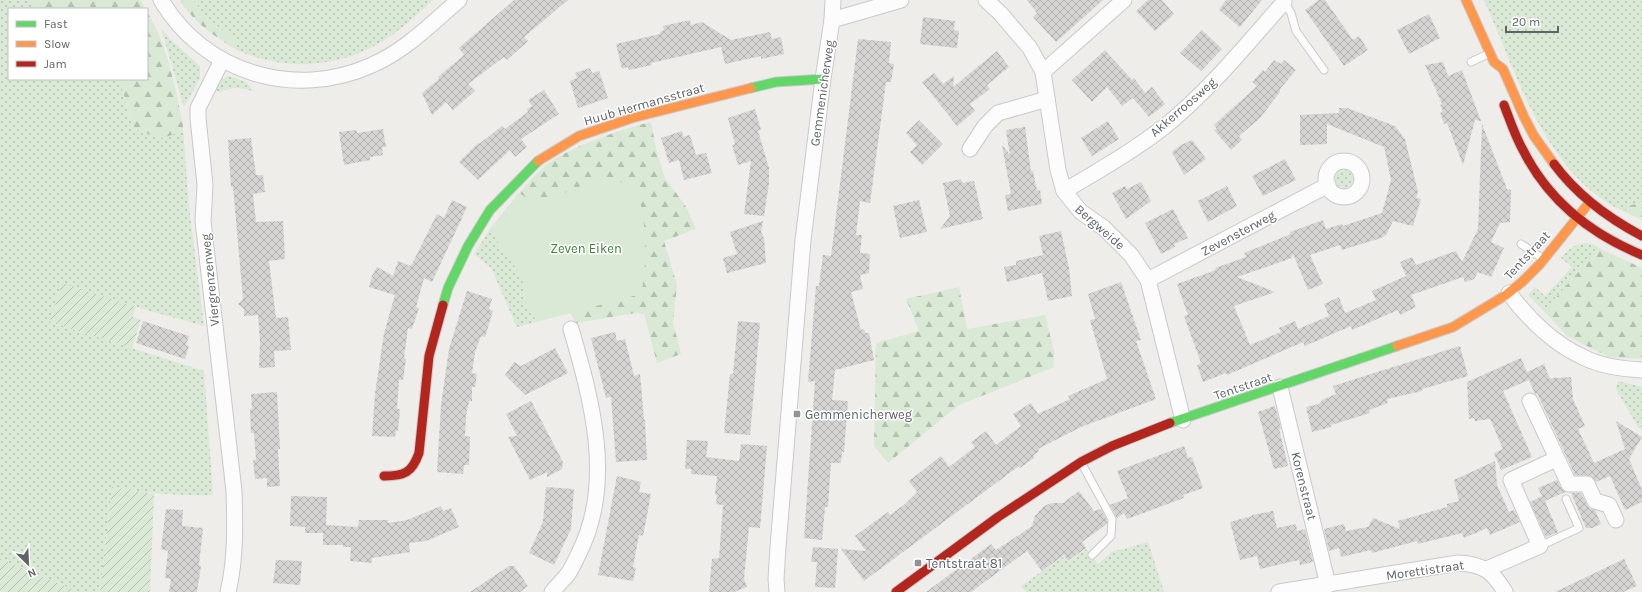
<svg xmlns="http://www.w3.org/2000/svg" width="1642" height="592" viewBox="0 0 1642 592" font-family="Karla,sans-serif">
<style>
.grass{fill:url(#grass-dots)}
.forest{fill:url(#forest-firs)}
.park{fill:#d9e9d6}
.garden{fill:url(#garden-furrows)}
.building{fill:url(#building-cross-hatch)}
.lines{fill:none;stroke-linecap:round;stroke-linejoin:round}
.lane-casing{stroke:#c9c9c9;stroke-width:9}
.street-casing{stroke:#c9c9c9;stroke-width:17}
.fast-casing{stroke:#cbcbcb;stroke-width:11}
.slow-casing{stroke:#cbcbcb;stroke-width:11}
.jam-casing{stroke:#cbcbcb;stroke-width:11}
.lane{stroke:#fcfcfc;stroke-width:7}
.street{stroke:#fcfcfc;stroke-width:15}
.fast{stroke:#63d668;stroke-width:9}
.slow{stroke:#ff974d;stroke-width:9}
.jam{stroke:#b3261e;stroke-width:9}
.poi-dot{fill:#919395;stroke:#fff;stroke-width:1.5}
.labels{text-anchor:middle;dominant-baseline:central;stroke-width:3;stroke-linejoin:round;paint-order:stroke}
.street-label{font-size:13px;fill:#5f6367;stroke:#fff}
.park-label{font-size:13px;fill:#3c8438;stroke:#fff}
.poi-label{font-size:13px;fill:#5f6367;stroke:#fff;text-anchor:start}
</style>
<defs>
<pattern id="grass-dots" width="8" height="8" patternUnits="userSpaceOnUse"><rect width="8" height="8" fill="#d9e9d6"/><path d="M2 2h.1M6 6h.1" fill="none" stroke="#b3c0b1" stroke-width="1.8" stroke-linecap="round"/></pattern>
<pattern id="forest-firs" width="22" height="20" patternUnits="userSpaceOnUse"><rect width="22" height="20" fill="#d9e9d6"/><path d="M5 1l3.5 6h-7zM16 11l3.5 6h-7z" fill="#b3c0b1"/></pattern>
<pattern id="garden-furrows" width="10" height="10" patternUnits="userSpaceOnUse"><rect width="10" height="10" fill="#d9e9d6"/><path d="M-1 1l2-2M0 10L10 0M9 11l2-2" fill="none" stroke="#b3c0b1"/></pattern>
<pattern id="building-cross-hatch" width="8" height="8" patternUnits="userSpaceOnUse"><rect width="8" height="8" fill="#d5d4d3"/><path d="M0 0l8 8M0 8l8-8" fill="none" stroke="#b0b0af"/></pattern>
</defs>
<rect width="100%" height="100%" fill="#eeedea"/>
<g class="grass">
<path d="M0,0H30L34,9H9V79H121L122,89L133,128C156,137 160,143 183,129L189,207L204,326L136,307L62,284L50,322L204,371L213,495C178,496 147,493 112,487L100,592H79L0,559Z"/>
<path d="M193,0H433C417,15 400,31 381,42C337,69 283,71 237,50L236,41L207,18Z"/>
<path d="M1484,0H1642V202L1628,206L1625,212C1545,176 1517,73 1484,0Z"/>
<polygon points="161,28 171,40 200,66 200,78 184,107"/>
<path d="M229,76L246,82L253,91C240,88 232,86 220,92L213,89L221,79Z"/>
<circle cx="1344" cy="179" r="9"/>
<polygon points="492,226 500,247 522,276 525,301 537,322 517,327 491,268 474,254"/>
<path d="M1586,243L1593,244L1601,249L1580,270L1544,311L1528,295L1535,287L1545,296L1572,267L1561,258C1569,249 1574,244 1586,243Z"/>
<polygon points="1618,381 1642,387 1642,430 1638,427 1616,389"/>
<polygon points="1148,542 1164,592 1026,592 1021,586 1064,556 1068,562 1086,549 1098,564 1112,552"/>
</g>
<g class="forest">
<polygon points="30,0 141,0 145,9 34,9"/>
<path d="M180,0H193L207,18L237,41V50C215,37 193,22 180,0Z"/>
<path d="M147,12C168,45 175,87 183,125V129C160,143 156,137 133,128L122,88L121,79H147Z"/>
<path d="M651,122L657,153L665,178L685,205L696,229L664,241L677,285L673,323L681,354L657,363L644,314L636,313L576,323L570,313L591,307L642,288L643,278L575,188L551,200H529L519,193C527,185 534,176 543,168C567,147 619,130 651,122Z"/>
<polygon points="1642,202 1642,220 1625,212 1628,206"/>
<polygon points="1601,249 1642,268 1642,359 1609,357 1567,336 1544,311 1580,270"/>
<polygon points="959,287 967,329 1045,315 1054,351 1054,367 959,405 888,463 874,446 876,343 919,331 906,299"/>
</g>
<path class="park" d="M606,177C614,180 625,183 632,188C648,200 647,269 642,288C641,290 638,293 637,295L537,322L525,301L522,276L500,247L492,226L519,193L529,200H551L575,188Z"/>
<g class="garden">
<polygon points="62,283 136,307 133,317 141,320 132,348 50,322"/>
<polygon points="112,487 154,494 150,592 100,592"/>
<polygon points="0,559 79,592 0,592"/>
</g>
<g class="building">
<polygon points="514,0 568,0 524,37 528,41 507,60 504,57 468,84 475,91 453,110 446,102 432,115 422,93 439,79 438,77 464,55 459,48"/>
<polygon points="1027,0 1103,0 1056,42 1033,17 1037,13"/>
<polygon points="1148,0 1162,0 1174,14 1155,31 1136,11"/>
<polygon points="1226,0 1262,0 1240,27 1219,10"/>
<polygon points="1319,0 1325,0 1353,40 1359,36 1368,50 1344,66 1305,10"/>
<polygon points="1429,14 1440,38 1409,54 1397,30"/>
<polygon points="923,17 955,21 954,30 959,31 957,48 920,44"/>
<polygon points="690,20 691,25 702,22 731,40 770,32 772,39 781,37 784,54 761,59 761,56 725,64 721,47 651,63 652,65 629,70 628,67 622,69 616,44 660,34 660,32 664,30 663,26"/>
<polygon points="1202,30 1222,49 1201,71 1180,53"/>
<polygon points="858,39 891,42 889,63 894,64 891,82 886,82 870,203 860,201 856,235 862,235 860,253 870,254 869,273 860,275 863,289 851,292 861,330 864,329 865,333 869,333 874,360 835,370 832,400 848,401 844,452 842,452 841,463 831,463 828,507 825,507 822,540 804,538 815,381 808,382 816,286 819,286 823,255 831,256"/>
<polygon points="1105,50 1132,80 1134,78 1145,93 1152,87 1165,104 1149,117 1133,98 1122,106 1107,87 1092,102 1072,80"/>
<polygon points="997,51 1009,67 987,85 990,89 970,104 975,111 957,126 922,82 934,73 943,84 954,76 953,87"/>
<polygon points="1274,60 1281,64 1284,60 1296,70 1280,89 1280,92 1260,118 1239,136 1242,140 1231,150 1214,130 1217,129 1214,125 1257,86 1252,82 1263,70 1265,72"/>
<polygon points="1443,62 1448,76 1462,70 1481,121 1475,120 1463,165 1447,123 1444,124 1440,113 1443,111 1440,105 1442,104 1425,65"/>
<polygon points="590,68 592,73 599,71 608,98 578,108 570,81 577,78 575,73"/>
<polygon points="544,90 559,114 521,139 527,147 515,157 510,150 478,180 459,162 478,143 479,144 502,126 505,129 528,112 527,109 532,106 528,100"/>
<polygon points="1339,108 1347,108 1395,126 1405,139 1418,192 1416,198 1421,199 1413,226 1393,221 1386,235 1381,238 1342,250 1340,245 1310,255 1323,284 1308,290 1293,254 1292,258 1237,277 1275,292 1234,306 1250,345 1281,332 1279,328 1295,321 1298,329 1329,316 1324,304 1339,297 1345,313 1376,300 1372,291 1406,276 1400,262 1412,257 1416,265 1456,251 1462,262 1478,229 1482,124 1507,189 1511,190 1510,222 1500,223 1491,242 1504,248 1491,277 1478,272 1474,279 1465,282 1463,277 1411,295 1416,307 1400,315 1398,310 1352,330 1351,326 1305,346 1303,342 1227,375 1226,373 1203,382 1197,365 1201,363 1184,316 1188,315 1177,284 1216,270 1215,268 1246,257 1244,253 1291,234 1290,232 1323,220 1326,229 1342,224 1343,226 1382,213 1391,180 1384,147 1327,124 1327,144 1300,145 1300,115 1339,113"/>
<polygon points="755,109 761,130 758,131 769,168 769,183 764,216 744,214 751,161 738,165 732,145 735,144 728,118"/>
<polygon points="919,120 943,144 922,165 910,152 917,145 906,133"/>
<polygon points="1108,121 1119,139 1092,156 1081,138"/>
<polygon points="1025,127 1031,171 1033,171 1037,191 1040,190 1042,204 1008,211 1005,195 1011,194 1002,145 1010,155 1006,130"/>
<polygon points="383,129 386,147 382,147 383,155 370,157 370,160 344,165 339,132 356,130 357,133"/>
<polygon points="682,131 683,137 690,135 696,155 706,153 712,173 684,180 679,160 669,163 661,138"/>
<polygon points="251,138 256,175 263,175 265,192 253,194 256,222 283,221 285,259 269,261 276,318 288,317 291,350 274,351 275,367 259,368 260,342 258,315 244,316 244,309 238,304 243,299 233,187 231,187 228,140"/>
<polygon points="1192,140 1206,159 1184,175 1172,152 1181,145"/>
<polygon points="1285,159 1296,180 1263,196 1252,176"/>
<polygon points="961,179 962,183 974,181 983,219 940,229 950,216 943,183"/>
<polygon points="1141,182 1151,201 1126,219 1112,193 1125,186 1127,189"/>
<polygon points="1227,186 1237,206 1208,222 1198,201"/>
<polygon points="452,200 467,207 432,282 424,278 416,307 419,308 412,329 408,328 404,358 406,359 403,380 399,380 397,409 400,409 398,431 396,431 395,437 372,436 375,394 384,333 395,295 369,287 372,276 377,267 393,276 398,261 411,266 437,214 444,218"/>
<polygon points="919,200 927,232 900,238 893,206"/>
<polygon points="1173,209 1188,238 1174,244 1175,247 1161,254 1145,223"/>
<polygon points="763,221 761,232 764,238 766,263 727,273 723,258 737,254 730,232"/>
<polygon points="1061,231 1069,268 1072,296 1048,301 1042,273 1007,282 1004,267 1016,265 1016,261 1043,255 1039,236"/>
<polygon points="1121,282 1141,340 1136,341 1156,399 1081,427 1038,449 1039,451 1033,456 1034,458 1020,468 1019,466 864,581 841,549 866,551 855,536 888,512 890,515 905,504 917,492 909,481 941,456 949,467 975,447 971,442 986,431 996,445 1021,426 1013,414 1031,403 1038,414 1070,399 1068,396 1107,379 1090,320 1095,319 1088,294"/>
<polygon points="467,291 492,299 489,309 493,311 485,337 481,336 475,352 472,373 477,374 475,387 472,387 472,401 469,401 466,416 465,436 470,437 469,465 464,465 463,474 437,472 441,405 449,349"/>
<polygon points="143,321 189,336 186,345 189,346 185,359 136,343"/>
<polygon points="738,321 760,323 750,435 724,433 730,374 733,374"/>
<polygon points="615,332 617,341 625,339 634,376 640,374 644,420 645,420 647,460 616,462 611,397 606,398 591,338"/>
<polygon points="1460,346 1468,376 1422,389 1422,391 1387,399 1388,403 1369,410 1370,413 1331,425 1331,427 1312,432 1306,407 1319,404 1322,400 1336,394 1333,386"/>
<polygon points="555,348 568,373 525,395 505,375 514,362 521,366"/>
<polygon points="1521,358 1527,372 1544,364 1550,379 1556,377 1557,378 1571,377 1573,399 1585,426 1578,429 1594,463 1625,449 1616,421 1642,437 1629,459 1642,490 1642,502 1625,510 1610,476 1596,482 1591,476 1575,475 1537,393 1535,394 1529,380 1503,391 1532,457 1501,470 1494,453 1503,449 1490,419 1475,421 1474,418 1469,419 1467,382"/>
<polygon points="277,392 280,449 278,449 280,486 267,487 267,478 255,479 253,460 256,460 254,433 251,433 250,410 252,409 251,394"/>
<polygon points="531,401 563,462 562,469 547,477 547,472 530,480 508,437 517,436 506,414"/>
<polygon points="1275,406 1281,429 1279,429 1288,466 1274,469 1258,412"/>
<polygon points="687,440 708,441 706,457 739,461 741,444 767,446 760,528 749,527 744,579 747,587 734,592 709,592 712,559 719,558 723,505 716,504 717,495 715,495 717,476 691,474 691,469 685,469"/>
<polygon points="1184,446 1188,458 1192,457 1203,488 1183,495 1184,498 1127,519 1124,513 1117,518 1110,505 1128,498 1117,471"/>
<polygon points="1495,461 1497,485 1509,512 1514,510 1520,522 1490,535 1487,528 1464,538 1462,533 1418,544 1417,541 1372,553 1371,550 1341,557 1339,548 1329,551 1324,529 1344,524 1346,531 1368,527 1373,518 1400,529 1398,521 1447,507 1447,504 1459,501 1454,480"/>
<polygon points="617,476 641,482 639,492 651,494 643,536 639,535 633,567 636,568 633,581 598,575"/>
<polygon points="1557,480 1561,488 1565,492 1545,501 1558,532 1546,537 1530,502 1542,496 1538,488"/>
<polygon points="546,487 574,489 571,529 554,565 529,553 543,522"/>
<polygon points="1079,491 1094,511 1101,509 1107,520 1107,524 1082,542 1086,548 1068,561 1064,555 1042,571 1027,551 971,592 926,592 991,544 996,550 1022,533 1032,526 1035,516 1044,506 1052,503 1063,503"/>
<polygon points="1571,493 1581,493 1589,508 1595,510 1601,524 1592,528 1586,528"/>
<polygon points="291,496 327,497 326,525 358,527 359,520 388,520 388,523 407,520 441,506 443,511 451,508 459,527 426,541 409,543 410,552 372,558 372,563 350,561 351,547 343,547 343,545 323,545 323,533 305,533 305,527 290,526"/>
<polygon points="166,509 183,510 182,526 203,528 199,565 201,566 197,592 169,592 171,579 165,578 168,551 161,549"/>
<polygon points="1273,511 1277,528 1296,524 1297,531 1305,529 1313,562 1300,565 1299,560 1260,569 1257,556 1240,560 1230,522 1252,516 1252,515"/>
<polygon points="813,547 838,549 835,588 815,587 817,562 811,562"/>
<polygon points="1624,559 1637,586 1623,592 1555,592"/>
<polygon points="276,560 302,561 300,585 273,583"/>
<polygon points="509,566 514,566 528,586 520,592 470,592"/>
</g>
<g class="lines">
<g class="lane-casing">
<g id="lane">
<polyline points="1284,2 1291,13 1296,31 1324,70"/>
<polyline points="1471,62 1488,54"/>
<polyline points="1521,244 1542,258"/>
<polyline points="1082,464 1112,519 1111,536 1092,555"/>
<polyline points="1540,546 1579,528 1566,499"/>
</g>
</g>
<g class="street-casing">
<g id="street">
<path d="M161,0C204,73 295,100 372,65C405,51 432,23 459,0"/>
<polyline points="986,0 1000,13 1030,48 1043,72 1058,170 1064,191 1081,212 1104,228 1131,255 1148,280 1183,420"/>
<polyline points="832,20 901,0"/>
<path d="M222,60L198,108V118L205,185L203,221L234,491C235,524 236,559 228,592"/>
<polyline points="1043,72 1124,0"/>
<polyline points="970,149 985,126 998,113 1047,99"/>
<circle cx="1344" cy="179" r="18"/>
<path d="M1064,191C1098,171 1133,151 1164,127C1209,91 1246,45 1284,2"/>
<polyline points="1148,280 1328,185"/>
<path d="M1509,293C1528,319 1555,345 1585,358C1601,366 1624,369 1642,370"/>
<polyline points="1280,387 1328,585"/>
<polyline points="1530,401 1569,484 1587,484 1595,501 1609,505 1616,520"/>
<polyline points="1487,569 1540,546 1511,480 1556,459"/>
<path d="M552,592C557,586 563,580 568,574C572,568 575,561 578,555C615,484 592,401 571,329"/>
<polyline points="777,592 776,579 778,547 803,240 823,79 832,20 833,0"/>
<path d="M1279,592L1458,563C1482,564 1493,571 1505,592"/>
</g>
</g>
<g class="fast-casing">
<g id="fast">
<polyline points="751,88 776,82 823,79"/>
<polyline points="443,305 448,288 468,246 490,210 538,161"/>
<polyline points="1170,423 1397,346"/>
</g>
</g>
<g class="slow-casing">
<g id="slow">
<polyline points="1466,0 1494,62 1503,69 1524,117 1534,136 1554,164"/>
<polyline points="538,161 579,136 632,118 751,88"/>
<polyline points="1397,346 1453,327 1506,295 1522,282 1540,264 1589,203"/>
</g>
</g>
<g class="jam-casing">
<g id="jam">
<path d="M1504,105C1510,120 1515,136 1523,150C1548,200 1591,234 1642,255"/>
<path d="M1554,164C1577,195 1608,218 1642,236"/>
<path d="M384,476C404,476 412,473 419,453L429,356L443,305"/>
<polyline points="896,592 998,517 1081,462 1112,446 1170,423"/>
</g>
</g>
<use href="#lane" class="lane"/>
<use href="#street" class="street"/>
<use href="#fast" class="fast"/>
<use href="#slow" class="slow"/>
<use href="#jam" class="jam"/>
</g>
<g class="poi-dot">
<rect x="793" y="410" width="8" height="8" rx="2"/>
<rect x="914" y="559" width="8" height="8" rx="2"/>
</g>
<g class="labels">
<g class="street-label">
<text transform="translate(822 93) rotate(-82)">Gemmenicherweg</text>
<text transform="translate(644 104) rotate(-16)">Huub Hermansstraat</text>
<text transform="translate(1183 107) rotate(-41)">Akkerroosweg</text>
<text transform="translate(1100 227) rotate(41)">Bergweide</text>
<text transform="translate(1238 233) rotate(-28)">Zevensterweg</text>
<text transform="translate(1527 255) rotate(-47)">Tentstraat</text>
<text transform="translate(210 280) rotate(-96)">Viergrenzenweg</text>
<text transform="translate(1243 386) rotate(-19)">Tentstraat</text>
<text transform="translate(1304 486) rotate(76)">Korenstraat</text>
<text transform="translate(1425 570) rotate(-8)">Morettistraat</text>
</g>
<g class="park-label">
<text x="586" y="248">Zeven Eiken</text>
</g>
<g class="poi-label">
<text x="805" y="414">Gemmenicherweg</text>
<text x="926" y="563">Tentstraat 81</text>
</g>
</g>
<rect x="8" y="8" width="140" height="72" fill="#ffffff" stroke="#bfc1c2"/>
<rect x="16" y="21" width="20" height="6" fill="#63d668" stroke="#bfc1c2"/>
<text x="44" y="28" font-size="12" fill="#5f6367">Fast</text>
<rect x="16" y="41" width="20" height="6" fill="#ff974d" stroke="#bfc1c2"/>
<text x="44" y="48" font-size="12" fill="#5f6367">Slow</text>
<rect x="16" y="61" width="20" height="6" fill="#b3261e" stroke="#bfc1c2"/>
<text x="44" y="68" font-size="12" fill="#5f6367">Jam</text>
<g transform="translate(28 564) rotate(156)" stroke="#ffffff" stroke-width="3" paint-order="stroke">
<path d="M0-3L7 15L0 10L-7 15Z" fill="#5f6367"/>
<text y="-6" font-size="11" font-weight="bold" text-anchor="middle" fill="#5f6367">N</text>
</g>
<path d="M1506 26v6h52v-6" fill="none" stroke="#5f6367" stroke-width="2"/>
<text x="1512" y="26" font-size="12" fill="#5f6367" stroke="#ffffff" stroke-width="3" paint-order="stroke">20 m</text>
</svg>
